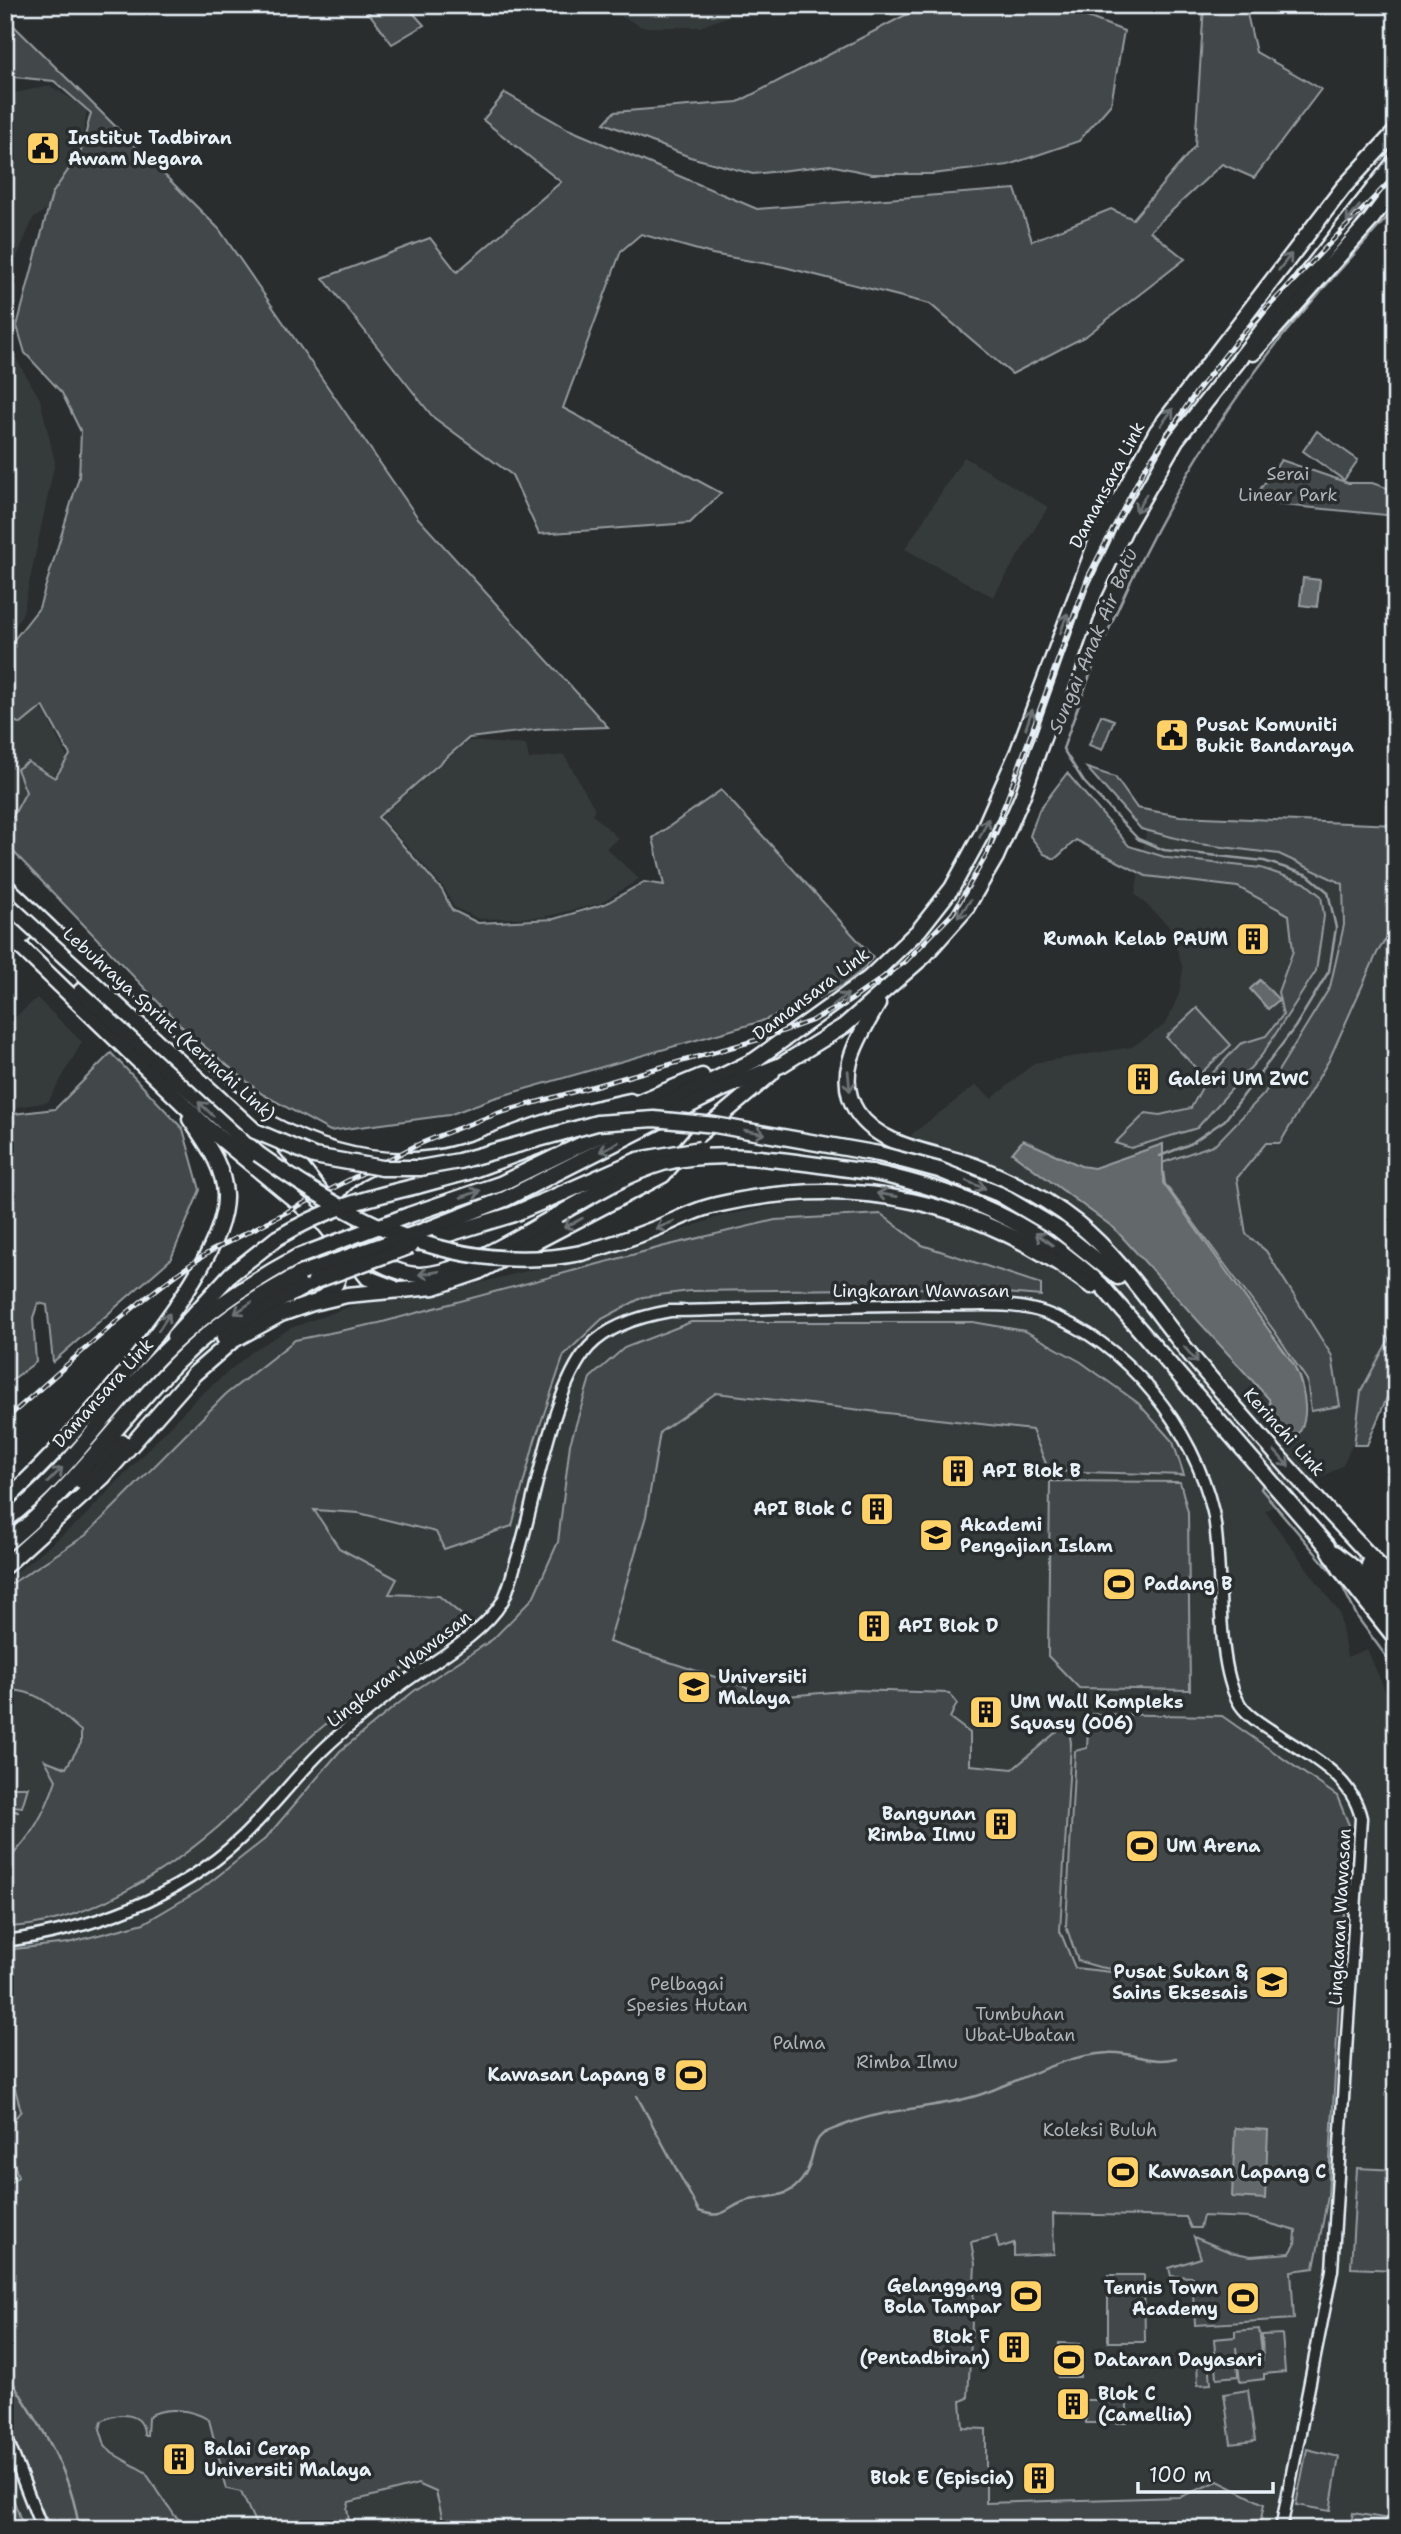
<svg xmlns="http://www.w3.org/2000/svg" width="1401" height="2534" viewBox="0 0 1401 2534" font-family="'Shantell Sans',sans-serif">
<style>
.built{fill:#363a3b}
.green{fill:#424648;stroke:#959ca0;stroke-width:2}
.water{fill:#63686b;stroke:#989fa3;stroke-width:2}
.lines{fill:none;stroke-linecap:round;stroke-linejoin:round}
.stream{stroke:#989fa3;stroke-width:2.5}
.tertiary-casing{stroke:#e8f1f8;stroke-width:15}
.motorway-casing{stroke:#e8f1f8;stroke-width:19}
.tertiary{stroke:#2a2d2e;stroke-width:10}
.motorway{stroke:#2a2d2e;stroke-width:14}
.rail-casing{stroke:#e8f1f8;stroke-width:5}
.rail{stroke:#2a2d2e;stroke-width:2.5;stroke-dasharray:8;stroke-linecap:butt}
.motorway-bridge-casing{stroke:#e8f1f8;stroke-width:19;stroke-linecap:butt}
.motorway-bridge{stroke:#2a2d2e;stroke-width:14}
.oneway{stroke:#6c7275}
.labels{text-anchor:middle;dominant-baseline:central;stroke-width:7;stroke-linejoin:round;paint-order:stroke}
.poi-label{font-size:18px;font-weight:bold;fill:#e8f1f8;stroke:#2a2d2e;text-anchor:start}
.park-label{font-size:18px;fill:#aeb5ba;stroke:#2a2d2e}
.street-label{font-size:18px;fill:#e8f1f8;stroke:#2a2d2e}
.water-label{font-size:19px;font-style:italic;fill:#acb3b9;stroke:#2a2d2e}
</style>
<rect width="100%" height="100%" fill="#2a2d2e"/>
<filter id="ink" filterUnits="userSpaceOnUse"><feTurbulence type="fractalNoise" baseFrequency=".0143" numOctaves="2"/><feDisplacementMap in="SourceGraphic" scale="14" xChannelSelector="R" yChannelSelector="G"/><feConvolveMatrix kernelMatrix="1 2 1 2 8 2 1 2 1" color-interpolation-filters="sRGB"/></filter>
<g filter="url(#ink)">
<g class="built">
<polygon points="600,5 756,5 700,27 642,27"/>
<polygon points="50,86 87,108 75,189 33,219 5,285 5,95"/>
<polygon points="5,340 40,399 55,462 23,612 5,646"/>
<polygon points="964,457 1048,507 993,597 905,549"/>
<polygon points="5,681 45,713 68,759 5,829"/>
<polygon points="468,741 526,745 529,759 564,755 595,809 592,814 618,838 606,848 639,879 601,903 544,917 479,919 454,907 444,888 381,817"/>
<polygon points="1148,821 1396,836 1396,1348 1343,1465 1265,1511 1339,1612 1347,1657 1367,1649 1396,1716 1396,2529 5,2529 5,1581 80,1521 196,1399 254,1350 291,1328 359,1303 463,1287 657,1239 721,1216 780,1205 830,1201 897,1206 912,1134 976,1085 992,1099 1034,1063 1132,1047 1166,1024 1179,994 1183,969 1170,927 1135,894"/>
<polygon points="37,998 82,1042 48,1102 5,1109 5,1013 12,1020"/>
</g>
<g class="green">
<polygon points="363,5 406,5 424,25 392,44"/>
<polygon points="942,5 1056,5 1124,31 1111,104 1079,141 1008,165 932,174 872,174 830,165 753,174 690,157 604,123 614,112 738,102 915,10"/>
<polygon points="1204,5 1252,5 1247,14 1256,52 1321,89 1254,178 1222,164 1150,231 1185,259 1086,336 1012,374 930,304 784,267 712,254 641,234 621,251 563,408 721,493 690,523 539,534 512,475 433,417 323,278 430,238 457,272 561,182 483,120 505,93 568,129 757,209 1015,189 1032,241 1111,209 1133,219 1195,146"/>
<polygon points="5,17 219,229 418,518 608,727 543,729 469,738 378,817 442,890 452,910 478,923 554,919 605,904 644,882 664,885 653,838 721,790 873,957 860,972 842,986 806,1004 759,1022 494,1098 449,1115 330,1131 262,1094 186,1031 5,843 5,831 26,792 17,769 28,762 55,778 70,755 43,706 21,724 5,717 5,651 39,608 79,477 81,432 62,393 25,353 17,326 52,194 81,151 91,113 54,81 5,76"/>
<polygon points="1317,431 1358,460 1344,480 1303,451"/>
<polygon points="1281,460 1348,483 1372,483 1396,491 1396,516 1251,502"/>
<polygon points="1101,715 1114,720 1102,750 1089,745"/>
<polygon points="1087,768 1115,777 1137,808 1180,816 1396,825 1396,923 1377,953 1329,1060 1280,1143 1266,1143 1237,1178 1246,1234 1266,1251 1332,1356 1340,1406 1311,1411 1307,1380 1275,1332 1165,1184 1162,1163 1216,1144 1264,1094 1330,987 1344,925 1343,884 1279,854 1199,844 1141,829"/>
<polygon points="1067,773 1129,846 1168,858 1261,868 1305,883 1321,896 1324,916 1316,971 1262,1055 1197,1128 1131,1148 1115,1143 1146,1113 1160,1115 1191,1108 1206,1080 1240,1044 1266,1036 1283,1015 1278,992 1293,951 1289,915 1238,887 1146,876 1076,840 1055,859 1044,854 1030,836 1039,810"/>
<polygon points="1197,1008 1231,1045 1201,1073 1166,1037"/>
<polygon points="111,1053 183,1129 200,1190 171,1259 53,1362 47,1305 38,1303 33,1318 36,1362 5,1385 5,1115 55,1109"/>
<path d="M881,1214L922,1245L1041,1284V1296L946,1288L690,1291L643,1297L602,1319L564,1355L535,1440L512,1526L444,1549L436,1532L359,1513L314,1510L339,1548L397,1579L389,1594L439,1596L470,1622C422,1656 372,1688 326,1724C287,1755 255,1794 218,1827C162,1875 81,1926 5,1927V1863C31,1838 45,1813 56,1780L45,1760L66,1768L81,1743V1731C59,1713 37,1686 5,1691V1588L86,1535L225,1395L295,1340L379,1323L665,1246L775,1220Z"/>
<path d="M691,1322H973L1025,1331L1081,1362L1138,1403L1173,1442L1184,1475L1049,1471L1032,1430L716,1393L660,1432L646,1516L609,1642L776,1697L854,1690L949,1693L957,1703L950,1718L970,1733V1765L1013,1769L1068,1722L1071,1743L1060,1931L1075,1968L1177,1979L1099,1967L1078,1961L1066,1926L1075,1751L1087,1748L1089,1714L1222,1716L1337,1796L1349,1825L1328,2196L1314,2268L1291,2271L1294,2319L1195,2325L1192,2277L1171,2276L1169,2268L1201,2258L1194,2237L1230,2252L1251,2256L1290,2253L1295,2245L1296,2231L1250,2218L1203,2216L1200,2228H1191L1186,2217L1053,2214L1054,2254L1014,2256V2243L999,2248L996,2236L971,2242L975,2264L968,2398L961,2401L963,2428L986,2429V2503L1180,2497L1218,2481L1264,2504L1259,2529H1130L1120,2524L1111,2529H445L436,2492L418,2484L349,2502L347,2509L350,2526L258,2529L241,2492L227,2489L209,2420C192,2409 164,2406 148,2417L147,2435H144C144,2411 118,2412 102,2421L100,2429L105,2445L112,2453L145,2472L175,2516L192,2529H60L45,2517L5,2423V2186L18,2177L5,2130L21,2111L14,2085L5,2087V1950L68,1943L144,1923L200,1890L265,1839L340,1751L414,1691L493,1639L533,1598L558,1542L570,1444L590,1378L624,1348Z"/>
<polygon points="1396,1326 1396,1376 1367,1445 1354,1445 1361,1391"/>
<polygon points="1050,1481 1180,1482 1188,1512 1190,1690 1079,1688 1048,1656"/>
<polygon points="5,1787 28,1787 22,1807 5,1805"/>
<polygon points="1357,2168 1396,2170 1396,2270 1351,2268"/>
<polygon points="1108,2275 1144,2275 1145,2342 1108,2342"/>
<polygon points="1259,2329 1263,2361 1262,2335 1282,2334 1285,2372 1264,2374 1264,2379 1240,2382 1236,2347 1238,2376 1217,2378 1214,2339 1235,2337 1235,2331"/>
<polygon points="1059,2343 1080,2344 1080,2377 1058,2377"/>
<polygon points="1209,2358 1211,2384 1198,2385 1197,2359"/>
<polygon points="1248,2390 1255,2441 1231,2444 1224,2394"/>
<rect x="1086" y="2400" width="41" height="23"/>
<polygon points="1307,2449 1339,2457 1330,2511 1296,2505"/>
<polygon points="5,2476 24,2529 5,2529"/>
<polygon points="1353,2513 1396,2520 1396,2529 1350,2529"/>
</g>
<g class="water">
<polygon points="1303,578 1320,580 1317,607 1300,605"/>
<polygon points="1260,980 1279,1000 1268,1009 1250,989"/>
<path d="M1023,1140L1081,1166L1094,1168L1163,1144V1183L1294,1365C1305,1388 1315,1429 1287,1444L1275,1431L1269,1399L1114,1228L1012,1153Z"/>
<polygon points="1235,2128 1268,2130 1265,2199 1232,2197"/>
</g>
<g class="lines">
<g class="stream">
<path d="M1160,1156L1190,1144L1225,1120L1295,1027L1329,971L1336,928L1328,892L1308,875L1264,861L1164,850L1138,839L1084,782L1063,749C1111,607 1179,470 1271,351C1309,301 1355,255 1396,207"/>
<polyline points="1264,1482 1261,1489 1340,1582 1358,1618 1396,1670"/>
<polyline points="5,1808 18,1812"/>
<path d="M637,2096L699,2211C723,2220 724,2210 743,2202C758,2196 781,2199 794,2188C817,2169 808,2145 823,2134C829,2130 840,2127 847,2124C890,2107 939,2109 982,2094C1023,2080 1063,2055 1108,2053C1132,2051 1152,2065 1176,2058"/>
<path d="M5,2371C37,2419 72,2470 79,2529"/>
</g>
<g class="tertiary-casing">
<g id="tertiary">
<path d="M5,1941C89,1930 178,1898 240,1839C271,1810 296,1775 327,1746C346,1728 367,1712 388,1695C421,1667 480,1639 502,1602C509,1590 512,1574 516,1562C535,1504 551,1389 589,1347C609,1325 642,1316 670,1311C764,1310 857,1303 951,1305C982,1306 1015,1302 1045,1313C1127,1342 1194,1429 1213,1512C1224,1564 1214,1657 1238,1701C1244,1713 1258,1722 1269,1729C1304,1753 1351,1773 1361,1818L1332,2270L1281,2529"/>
<polyline points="5,2434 42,2529"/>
</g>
</g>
<g class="motorway-casing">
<g id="motorway">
<polyline points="1253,353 1370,221 1396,186"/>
<polyline points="5,885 187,1059 279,1139 330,1204 339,1238"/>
<polyline points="5,919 23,936"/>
<polyline points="5,932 209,1129 325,1225 368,1278 394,1288"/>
<polyline points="81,991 258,1154"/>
<path d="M878,1004C860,1036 833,1074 857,1112C882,1149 936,1152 975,1166C1010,1180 1047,1199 1077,1223C1122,1259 1157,1314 1194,1359C1259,1436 1326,1511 1396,1583"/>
<polyline points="595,1120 702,1076"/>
<path d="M271,1124C321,1151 376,1167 435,1158C474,1152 510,1133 547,1122C574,1113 602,1107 630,1101"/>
<path d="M421,1170C397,1177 364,1180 350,1204C329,1241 390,1276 421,1275C464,1273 520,1235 558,1215"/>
<path d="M871,1172C962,1192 1032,1221 1101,1285L1327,1546L1341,1570L1396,1639"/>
<polyline points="417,1186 468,1172 555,1140"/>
<polyline points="999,1194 1058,1229 1118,1277"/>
<polyline points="409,1215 500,1184 755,1060 868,979 919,930 952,888 981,835 1018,751 1097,540 1157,431 1343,188 1396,131"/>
<polyline points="431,1228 505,1199 720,1090 781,1065 844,1026 924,956 965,910 996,857 1022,797 1094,594 1126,527 1176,440 1396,160"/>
<polyline points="419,1243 511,1215 563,1193"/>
<path d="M581,1253C607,1246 632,1238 657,1228C676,1220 696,1209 716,1205C856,1173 976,1200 1091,1286"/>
<path d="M320,1299C336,1290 339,1279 341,1261"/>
<polyline points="174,1336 231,1274 277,1238"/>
<polyline points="224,1338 269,1306 315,1281"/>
<polyline points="83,1483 122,1442"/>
<path d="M5,1501C63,1448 228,1273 225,1195C224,1166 206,1143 190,1119"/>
<path d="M5,1521C66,1476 106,1410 159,1357C199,1317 247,1284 297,1257"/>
<path d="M5,1544C71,1492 118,1421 177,1362C214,1325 256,1297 302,1273"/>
<polyline points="1335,1553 1354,1568 1396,1618"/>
<polyline points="1369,1565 1393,1604"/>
<polyline points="5,1566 103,1477 194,1374 232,1341 281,1314 313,1303 347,1295 434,1287 478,1272 663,1175 697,1136 772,1073"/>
</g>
</g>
<use href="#tertiary" class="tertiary"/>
<use href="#motorway" class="motorway"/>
<g class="rail-casing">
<path id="rail" d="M5,1420C72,1361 136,1299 211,1251L417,1145L456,1129L499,1113L764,1038L811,1021L851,1000L905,962L953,913L987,854L1088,577L1143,471L1197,391L1240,336L1396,175"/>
</g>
<use href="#rail" class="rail"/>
<g class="motorway-bridge-casing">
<g id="motorway-bridge">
<polyline points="5,902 255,1131 314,1156 382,1168 420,1168 459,1161 597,1123 654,1119 715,1125 879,1154 939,1170 999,1194"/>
<path d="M258,1154C355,1224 459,1277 581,1253"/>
<polyline points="563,1193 638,1160 700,1149"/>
<path d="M558,1215C591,1196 626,1174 663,1163C724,1146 809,1165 871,1172"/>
<path d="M277,1238C326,1209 362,1199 417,1186"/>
<polyline points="297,1257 409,1215"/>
<polyline points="302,1273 431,1228"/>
<polyline points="315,1281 411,1246"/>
</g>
</g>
<use href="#motorway-bridge" class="motorway-bridge"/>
</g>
<defs><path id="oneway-shaft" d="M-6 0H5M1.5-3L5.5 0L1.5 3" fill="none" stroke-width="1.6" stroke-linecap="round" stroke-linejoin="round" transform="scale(1.75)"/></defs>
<g class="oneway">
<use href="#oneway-shaft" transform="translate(1353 214) rotate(128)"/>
<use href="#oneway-shaft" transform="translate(1285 262) rotate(-52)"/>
<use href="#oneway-shaft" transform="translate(1167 417) rotate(-54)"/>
<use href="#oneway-shaft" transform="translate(1141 503) rotate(121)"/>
<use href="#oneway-shaft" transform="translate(1064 623) rotate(-70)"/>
<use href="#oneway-shaft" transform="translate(1029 719) rotate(-71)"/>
<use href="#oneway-shaft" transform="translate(984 828) rotate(-65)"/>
<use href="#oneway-shaft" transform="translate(964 909) rotate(126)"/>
<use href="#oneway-shaft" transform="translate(840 1000) rotate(-38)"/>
<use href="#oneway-shaft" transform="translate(849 1081) rotate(85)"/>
<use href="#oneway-shaft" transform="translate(206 1109) rotate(-137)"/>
<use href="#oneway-shaft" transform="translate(755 1132) rotate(10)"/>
<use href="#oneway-shaft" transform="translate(609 1147) rotate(153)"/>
<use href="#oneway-shaft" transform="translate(976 1185) rotate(22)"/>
<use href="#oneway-shaft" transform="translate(471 1194) rotate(-19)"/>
<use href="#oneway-shaft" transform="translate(887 1195) rotate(-171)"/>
<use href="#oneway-shaft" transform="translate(573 1223) rotate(153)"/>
<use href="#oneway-shaft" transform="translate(665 1225) rotate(158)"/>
<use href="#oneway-shaft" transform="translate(1044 1239) rotate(-145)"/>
<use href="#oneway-shaft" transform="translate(429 1273) rotate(171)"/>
<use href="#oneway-shaft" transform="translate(243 1308) rotate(146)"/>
<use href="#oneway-shaft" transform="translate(164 1322) rotate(-57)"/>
<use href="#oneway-shaft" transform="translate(1191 1355) rotate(50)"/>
<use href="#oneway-shaft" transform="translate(1282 1459) rotate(48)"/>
<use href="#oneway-shaft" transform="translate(55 1475) rotate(-45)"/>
</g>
</g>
<defs>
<g id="civic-square" transform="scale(1.75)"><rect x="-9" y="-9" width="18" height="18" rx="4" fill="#ffd166" stroke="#2a2d2e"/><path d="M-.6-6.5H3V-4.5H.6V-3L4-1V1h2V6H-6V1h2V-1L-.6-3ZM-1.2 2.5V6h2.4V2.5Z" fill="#111"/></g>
<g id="building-square" transform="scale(1.75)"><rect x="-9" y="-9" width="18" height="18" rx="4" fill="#ffd166" stroke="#2a2d2e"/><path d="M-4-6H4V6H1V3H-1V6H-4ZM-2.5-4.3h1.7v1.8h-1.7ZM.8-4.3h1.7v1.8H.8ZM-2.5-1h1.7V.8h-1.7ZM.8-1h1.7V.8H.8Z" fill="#111"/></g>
<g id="university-square" transform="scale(1.75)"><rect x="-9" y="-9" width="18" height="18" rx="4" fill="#ffd166" stroke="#2a2d2e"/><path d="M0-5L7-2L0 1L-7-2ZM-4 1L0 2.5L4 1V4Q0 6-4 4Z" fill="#111"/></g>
<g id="stadium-square" transform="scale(1.75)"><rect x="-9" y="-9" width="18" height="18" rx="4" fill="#ffd166" stroke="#2a2d2e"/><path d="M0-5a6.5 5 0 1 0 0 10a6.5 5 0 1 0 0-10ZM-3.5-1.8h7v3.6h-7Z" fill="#111"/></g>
</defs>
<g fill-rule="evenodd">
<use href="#civic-square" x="43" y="148"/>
<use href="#civic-square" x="1172" y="735"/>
<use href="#building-square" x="1253" y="939"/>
<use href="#building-square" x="1143" y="1079"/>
<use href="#building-square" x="958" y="1471"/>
<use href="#building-square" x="877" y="1509"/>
<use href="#university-square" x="936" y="1535"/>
<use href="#stadium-square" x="1119" y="1584"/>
<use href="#building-square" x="874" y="1626"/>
<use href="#university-square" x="694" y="1687"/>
<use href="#building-square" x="986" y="1712"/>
<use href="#building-square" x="1001" y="1824"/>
<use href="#stadium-square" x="1142" y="1846"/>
<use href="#university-square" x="1272" y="1982"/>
<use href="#stadium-square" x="691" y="2075"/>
<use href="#stadium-square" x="1123" y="2172"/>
<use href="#stadium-square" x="1026" y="2296"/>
<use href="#stadium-square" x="1243" y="2298"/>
<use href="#building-square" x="1014" y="2347"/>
<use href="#stadium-square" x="1069" y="2360"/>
<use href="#building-square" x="1073" y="2404"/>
<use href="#building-square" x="179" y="2459"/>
<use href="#building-square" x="1039" y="2478"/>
</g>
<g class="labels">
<g class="poi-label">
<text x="68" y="138">Institut Tadbiran<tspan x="68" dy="21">Awam Negara</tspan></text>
<text x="1196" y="725">Pusat Komuniti<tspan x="1196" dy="21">Bukit Bandaraya</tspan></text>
<text x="1228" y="939" text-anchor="end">Rumah Kelab PAUM</text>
<text x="1168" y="1079">Galeri UM ZWC</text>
<text x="982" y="1471">API Blok B</text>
<text x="852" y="1509" text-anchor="end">API Blok C</text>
<text x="960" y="1525">Akademi<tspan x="960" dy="21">Pengajian Islam</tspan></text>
<text x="1144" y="1584">Padang B</text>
<text x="898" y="1626">API Blok D</text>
<text x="718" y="1677">Universiti<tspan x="718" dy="21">Malaya</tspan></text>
<text x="1010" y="1702">UM Wall Kompleks<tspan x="1010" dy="21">Squasy (O06)</tspan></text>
<text x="976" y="1814" text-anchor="end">Bangunan<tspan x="976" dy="21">Rimba Ilmu</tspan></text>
<text x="1166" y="1846">UM Arena</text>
<text x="1248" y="1972" text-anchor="end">Pusat Sukan &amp;<tspan x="1248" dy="21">Sains Eksesais</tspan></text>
<text x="666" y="2075" text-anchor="end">Kawasan Lapang B</text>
<text x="1148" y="2172">Kawasan Lapang C</text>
<text x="1002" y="2286" text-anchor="end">Gelanggang<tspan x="1002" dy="21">Bola Tampar</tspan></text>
<text x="1218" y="2288" text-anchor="end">Tennis Town<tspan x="1218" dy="21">Academy</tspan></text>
<text x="990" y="2337" text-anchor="end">Blok F<tspan x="990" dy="21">(Pentadbiran)</tspan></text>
<text x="1094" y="2360">Dataran Dayasari</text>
<text x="1098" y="2394">Blok C<tspan x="1098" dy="21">(Camellia)</tspan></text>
<text x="204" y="2449">Balai Cerap<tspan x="204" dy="21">Universiti Malaya</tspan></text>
<text x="1014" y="2478" text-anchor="end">Blok E (Episcia)</text>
</g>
<g class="park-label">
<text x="1288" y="474">Serai<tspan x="1288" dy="21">Linear Park</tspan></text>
<text x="687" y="1984">Pelbagai<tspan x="687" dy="21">Spesies Hutan</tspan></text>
<text x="1020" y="2014">Tumbuhan<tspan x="1020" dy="21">Ubat-Ubatan</tspan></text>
<text x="799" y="2043">Palma</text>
<text x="907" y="2062">Rimba Ilmu</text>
<text x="1100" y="2130">Koleksi Buluh</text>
</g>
<g class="street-label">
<text transform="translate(1107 485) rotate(-62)">Damansara Link</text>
<text transform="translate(811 994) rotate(-37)">Damansara Link</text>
<text transform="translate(169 1024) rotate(42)">Lebuhraya Sprint (Kerinchi Link)</text>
<text x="921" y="1291">Lingkaran Wawasan</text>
<text transform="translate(103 1393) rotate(-48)">Damansara Link</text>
<text transform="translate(1284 1432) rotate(48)">Kerinchi Link</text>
<text transform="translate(399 1669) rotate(-38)">Lingkaran Wawasan</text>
<text transform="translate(1340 1917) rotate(-87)">Lingkaran Wawasan</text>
</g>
<g class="water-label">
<text transform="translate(1093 641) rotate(-67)">Sungai Anak Air Batu</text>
</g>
</g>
<rect width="1401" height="2534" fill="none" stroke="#2a2d2e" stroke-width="28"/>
<rect x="14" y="14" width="1373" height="2506" fill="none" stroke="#e8f1f8" stroke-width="2.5" filter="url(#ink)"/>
<path d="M1138 2482v10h135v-10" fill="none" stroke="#e8f1f8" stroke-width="3.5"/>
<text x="1149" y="2482" font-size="21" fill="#e8f1f8" stroke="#2a2d2e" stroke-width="5" paint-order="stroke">100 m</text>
</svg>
